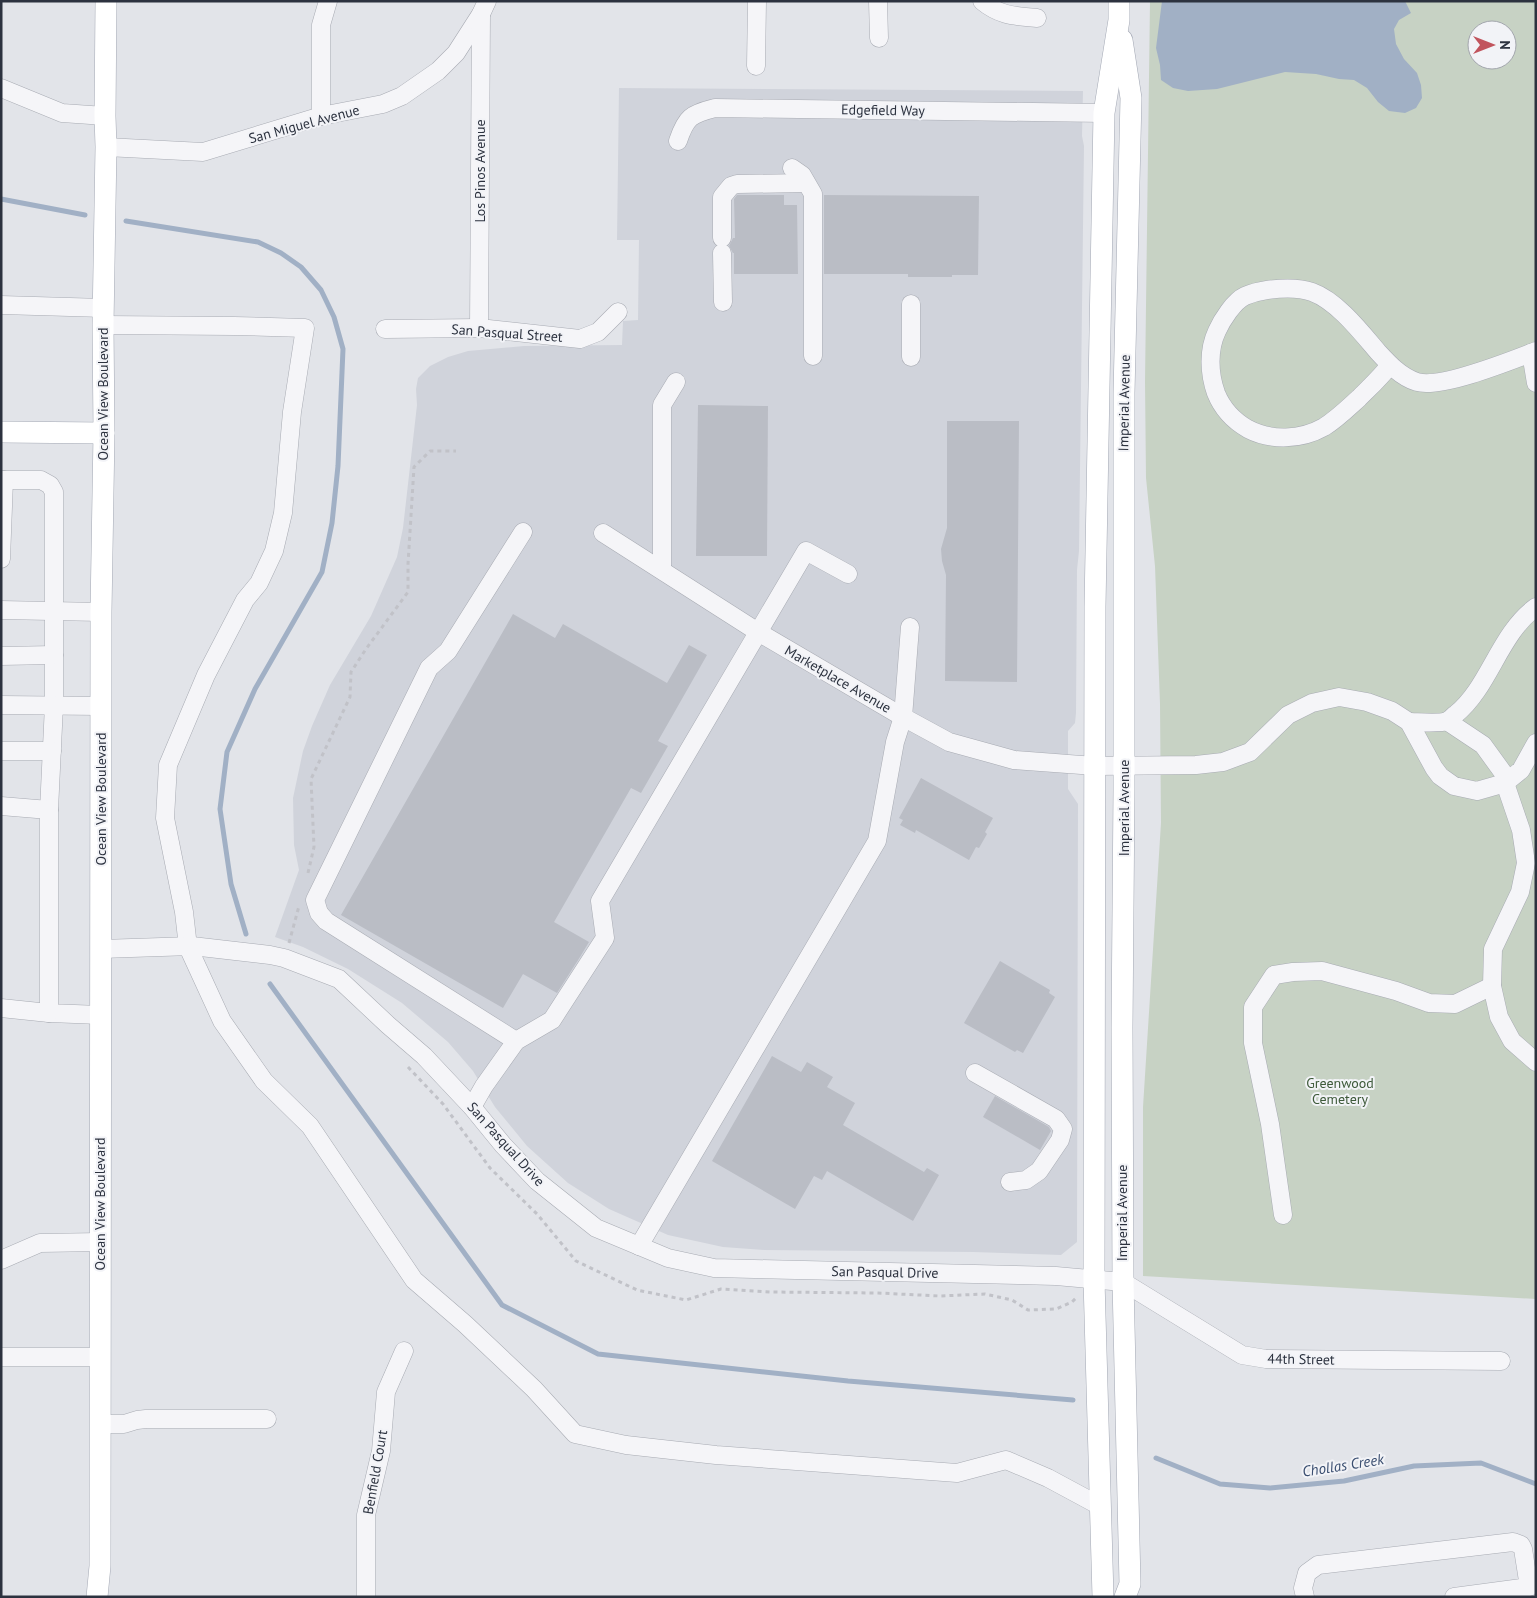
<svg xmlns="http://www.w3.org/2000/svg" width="1537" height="1598" viewBox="0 0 1537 1598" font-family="'PT Sans',sans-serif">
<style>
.built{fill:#d0d3db}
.green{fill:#c7d2c4;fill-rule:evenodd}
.water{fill:#a1b0c5}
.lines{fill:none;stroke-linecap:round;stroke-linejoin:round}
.stream{stroke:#a1b0c5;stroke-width:5}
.building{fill:#babdc5}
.minor-casing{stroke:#a8abb3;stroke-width:19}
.major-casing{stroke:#a3a8b4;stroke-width:22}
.path{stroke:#c1c2c8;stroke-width:3;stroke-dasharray:4 4;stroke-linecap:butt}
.minor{stroke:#f5f5f8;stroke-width:18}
.major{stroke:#fff;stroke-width:21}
.labels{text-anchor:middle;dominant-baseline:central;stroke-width:4;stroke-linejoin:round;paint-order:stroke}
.street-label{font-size:14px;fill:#2c323f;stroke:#f2f3f7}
.park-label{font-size:14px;fill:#3e5a3a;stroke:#f2f3f7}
.water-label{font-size:15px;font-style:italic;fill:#3a4e70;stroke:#f2f3f7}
</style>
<rect width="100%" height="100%" fill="#e2e4e9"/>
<polygon class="built" points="619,88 1083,91 1082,136 1084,146 1079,551 1077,570 1076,713 1075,723 1068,731 1068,789 1078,804 1077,1242 1061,1255 973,1252 764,1250 723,1247 668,1235 609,1209 568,1183 527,1146 495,1107 473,1071 448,1042 402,1003 348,969 303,947 275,937 299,870 294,845 293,798 303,751 312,726 330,685 371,616 397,557 403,528 417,405 416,389 418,378 430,366 448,357 468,351 524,346 622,345 623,321 638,320 639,240 617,240"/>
<path class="green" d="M1150,1H1536V1299L1143,1276V1107L1161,823L1160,704L1155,566L1146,478L1145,382ZM1477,30H1507V60H1477Z"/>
<polygon class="water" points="1162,1 1405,1 1411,13 1399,20 1394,29 1396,44 1404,59 1417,73 1421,85 1422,98 1416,108 1405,113 1389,111 1378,102 1367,88 1354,80 1339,79 1316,74 1285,72 1217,89 1188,91 1173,88 1161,80 1160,65 1156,48"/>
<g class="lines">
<g class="stream">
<polyline points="1,199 85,215"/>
<polyline points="126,221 258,242 281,253 301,267 321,290 334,317 343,349 338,466 332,523 322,572 255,689 227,752 220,809 231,884 246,934"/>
<polyline points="270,984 502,1305 598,1354 848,1381 1073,1400"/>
<polyline points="1156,1458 1220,1484 1270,1488 1344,1481 1414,1466 1481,1463 1536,1484"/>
</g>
</g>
<g class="building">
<polygon points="737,195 784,195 784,205 797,205 798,274 734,274 734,253 733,253 729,246 733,238 735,238 734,199"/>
<polygon points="824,195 979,196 978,275 952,275 952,277 908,277 908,274 824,274"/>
<polygon points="698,405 768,406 767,556 696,556"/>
<polygon points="947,421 1019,421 1017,682 945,681 946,575 942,561 941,549 947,528"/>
<polygon points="513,614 555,638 563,624 667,683 689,645 707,655 658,741 668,746 641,793 631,788 554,922 589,942 580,957 557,993 523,974 503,1008 341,915"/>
<polygon points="921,778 993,818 985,832 987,834 979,848 976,847 969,860 916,830 915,833 900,825 903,820 899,818"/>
<polygon points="1000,961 1050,990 1049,993 1055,997 1023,1053 1017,1050 1015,1052 964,1023"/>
<polygon points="772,1056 801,1072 807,1062 833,1077 827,1087 855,1103 843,1125 924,1172 927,1168 939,1175 913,1221 827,1171 822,1180 814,1176 795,1209 712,1161"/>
<polygon points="995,1096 1049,1127 1051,1131 1040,1150 983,1117"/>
</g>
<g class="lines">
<g class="minor-casing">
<g id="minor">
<polyline points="878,1 879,38"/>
<path d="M982,1C1000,16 1015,16 1037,18"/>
<polyline points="756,66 757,1"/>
<polyline points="1,88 62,113 105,116"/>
<polyline points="321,116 321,25 328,1"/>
<path d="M678,141C686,117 691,114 715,108L1104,113"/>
<polyline points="106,147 203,152 321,116 383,104 402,96 438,71 456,53 481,14 487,1"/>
<polyline points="792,168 802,175 813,194 813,356"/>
<polyline points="722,238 722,197 731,186 737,184 806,183"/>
<polyline points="722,253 723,302"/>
<polyline points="1,305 104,308"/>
<polyline points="103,325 234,326 305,328 292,412 283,513 274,551 259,583 245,600 206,675 168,765 165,818 184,912 188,947 222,1021 264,1081 310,1126 414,1280 465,1324 534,1389 575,1434 626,1445 716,1455 957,1473 1006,1460 1048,1478 1100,1506"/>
<polyline points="479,328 481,14"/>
<polyline points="385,329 479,328 580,339 598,332 618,312"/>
<polyline points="1531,353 1536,383"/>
<polyline points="911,357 911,304"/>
<path d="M1390,365C1381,377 1370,387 1359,398C1348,408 1337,419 1324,427C1301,440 1271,441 1248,429C1234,421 1222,408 1216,393C1209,373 1208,350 1217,331C1222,320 1234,301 1245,296C1252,293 1260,291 1267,290C1281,288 1298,287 1312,292C1337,301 1361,332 1378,352C1389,364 1401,377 1417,382C1441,389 1510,361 1536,351"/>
<polyline points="1,480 41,480 50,485 54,492 54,705 49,810 49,1013 100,1015"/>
<polyline points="603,533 758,632 903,717 949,742 1014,760 1095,766 1196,765 1223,762 1250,752 1288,715 1312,703 1339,697 1367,702 1392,711 1409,722 1434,768 1440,776 1454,786 1477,791 1505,783 1521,770 1536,743"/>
<polyline points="1,559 4,480"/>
<polyline points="662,570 662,405 676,382"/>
<polyline points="1,610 101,612"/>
<polyline points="1,656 54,655"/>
<polyline points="1,705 101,706"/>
<polyline points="1447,721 1483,745 1504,774 1505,783 1521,830 1526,863 1520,892 1493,949 1492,986 1499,1017 1512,1041 1536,1062"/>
<path d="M1409,722C1417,722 1440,724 1447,721C1450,720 1453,716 1456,714C1490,686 1499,634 1536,607"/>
<polyline points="1,751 52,751"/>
<polyline points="1,806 49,810"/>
<polyline points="101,949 192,946 270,955 284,958 339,979 388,1025 424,1056 472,1107 503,1145 537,1181 596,1228 668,1258 714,1268 1056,1276 1123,1282 1242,1355 1266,1359 1501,1361"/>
<polyline points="1,1008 49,1013"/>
<polyline points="516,1041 326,921 319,913 315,900 429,668 448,651 523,532"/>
<polyline points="975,1073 1056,1119 1063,1129 1060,1140 1039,1171 1026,1180 1010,1182"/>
<polyline points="472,1107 484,1086 516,1041 552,1020 605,938 600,901 806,551 848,574"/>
<polyline points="1283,1215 1270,1124 1253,1043 1253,1007 1274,975 1293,972 1322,971 1396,991 1429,1003 1455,1004 1492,986"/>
<polyline points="639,1246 877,841 895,742 903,717 910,627"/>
<polyline points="1,1260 40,1243 100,1242"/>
<polyline points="1,1357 100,1357"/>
<polyline points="100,1424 124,1424 137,1420 146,1419 267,1419"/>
<polyline points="366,1597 366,1515 381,1451 386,1392 404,1351"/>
<polyline points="1305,1597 1303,1588 1307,1573 1318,1565 1513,1542 1521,1545 1523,1549 1529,1587 1454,1597"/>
</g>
</g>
<g class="major-casing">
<g id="major">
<polyline points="1122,40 1131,98 1124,393 1124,790 1122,1028 1123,1282 1130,1584 1125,1597"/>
<polyline points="1,432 104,433"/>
<polyline points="97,1597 100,1566 101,612 104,433 103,325 106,147 105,116 106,1"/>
<polyline points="1103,1597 1094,1280 1095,607 1104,113 1119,20 1119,1"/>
</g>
</g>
<g class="path">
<polyline points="308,873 314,847 311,779 350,697 351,672 366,649 408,592 408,564 414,467 430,451 456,451"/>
<polyline points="289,943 299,906"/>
<polyline points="408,1067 443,1104 490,1168 537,1214 576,1261 637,1290 686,1300 721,1289 770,1292 878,1293 940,1296 985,1294 1012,1300 1028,1310 1056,1309 1072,1302 1076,1298"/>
</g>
<use href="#minor" class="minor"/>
<use href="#major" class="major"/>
</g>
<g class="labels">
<g class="street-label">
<text transform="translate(883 110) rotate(1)">Edgefield Way</text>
<text transform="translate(304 124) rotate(-15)">San Miguel Avenue</text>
<text transform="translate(480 171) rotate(-90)">Los Pinos Avenue</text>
<text transform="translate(507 333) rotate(4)">San Pasqual Street</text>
<text transform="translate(103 394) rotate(-90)">Ocean View Boulevard</text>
<text transform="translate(1124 403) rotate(-89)">Imperial Avenue</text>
<text transform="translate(838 679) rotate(30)">Marketplace Avenue</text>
<text transform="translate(101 799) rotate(-90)">Ocean View Boulevard</text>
<text transform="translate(1124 808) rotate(-90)">Imperial Avenue</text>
<text transform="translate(506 1144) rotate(48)">San Pasqual Drive</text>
<text transform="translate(100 1204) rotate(-90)">Ocean View Boulevard</text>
<text transform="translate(1122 1213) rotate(-90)">Imperial Avenue</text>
<text transform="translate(885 1272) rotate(1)">San Pasqual Drive</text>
<text transform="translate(1301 1359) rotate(1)">44th Street</text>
<text transform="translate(375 1472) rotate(-80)">Benfield Court</text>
</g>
<g class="park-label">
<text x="1340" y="1083">Greenwood<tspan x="1340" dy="16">Cemetery</tspan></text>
</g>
<g class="water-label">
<text transform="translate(1343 1465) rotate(-9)">Chollas Creek</text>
</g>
</g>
<rect width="1537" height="1598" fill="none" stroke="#2c323f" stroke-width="5"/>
<g transform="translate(1492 45) rotate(90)"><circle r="24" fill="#f2f3f7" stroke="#a3a6ad"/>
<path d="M0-4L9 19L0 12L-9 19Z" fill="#c1545d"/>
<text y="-8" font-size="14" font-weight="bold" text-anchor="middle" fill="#2c323f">N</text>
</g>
</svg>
